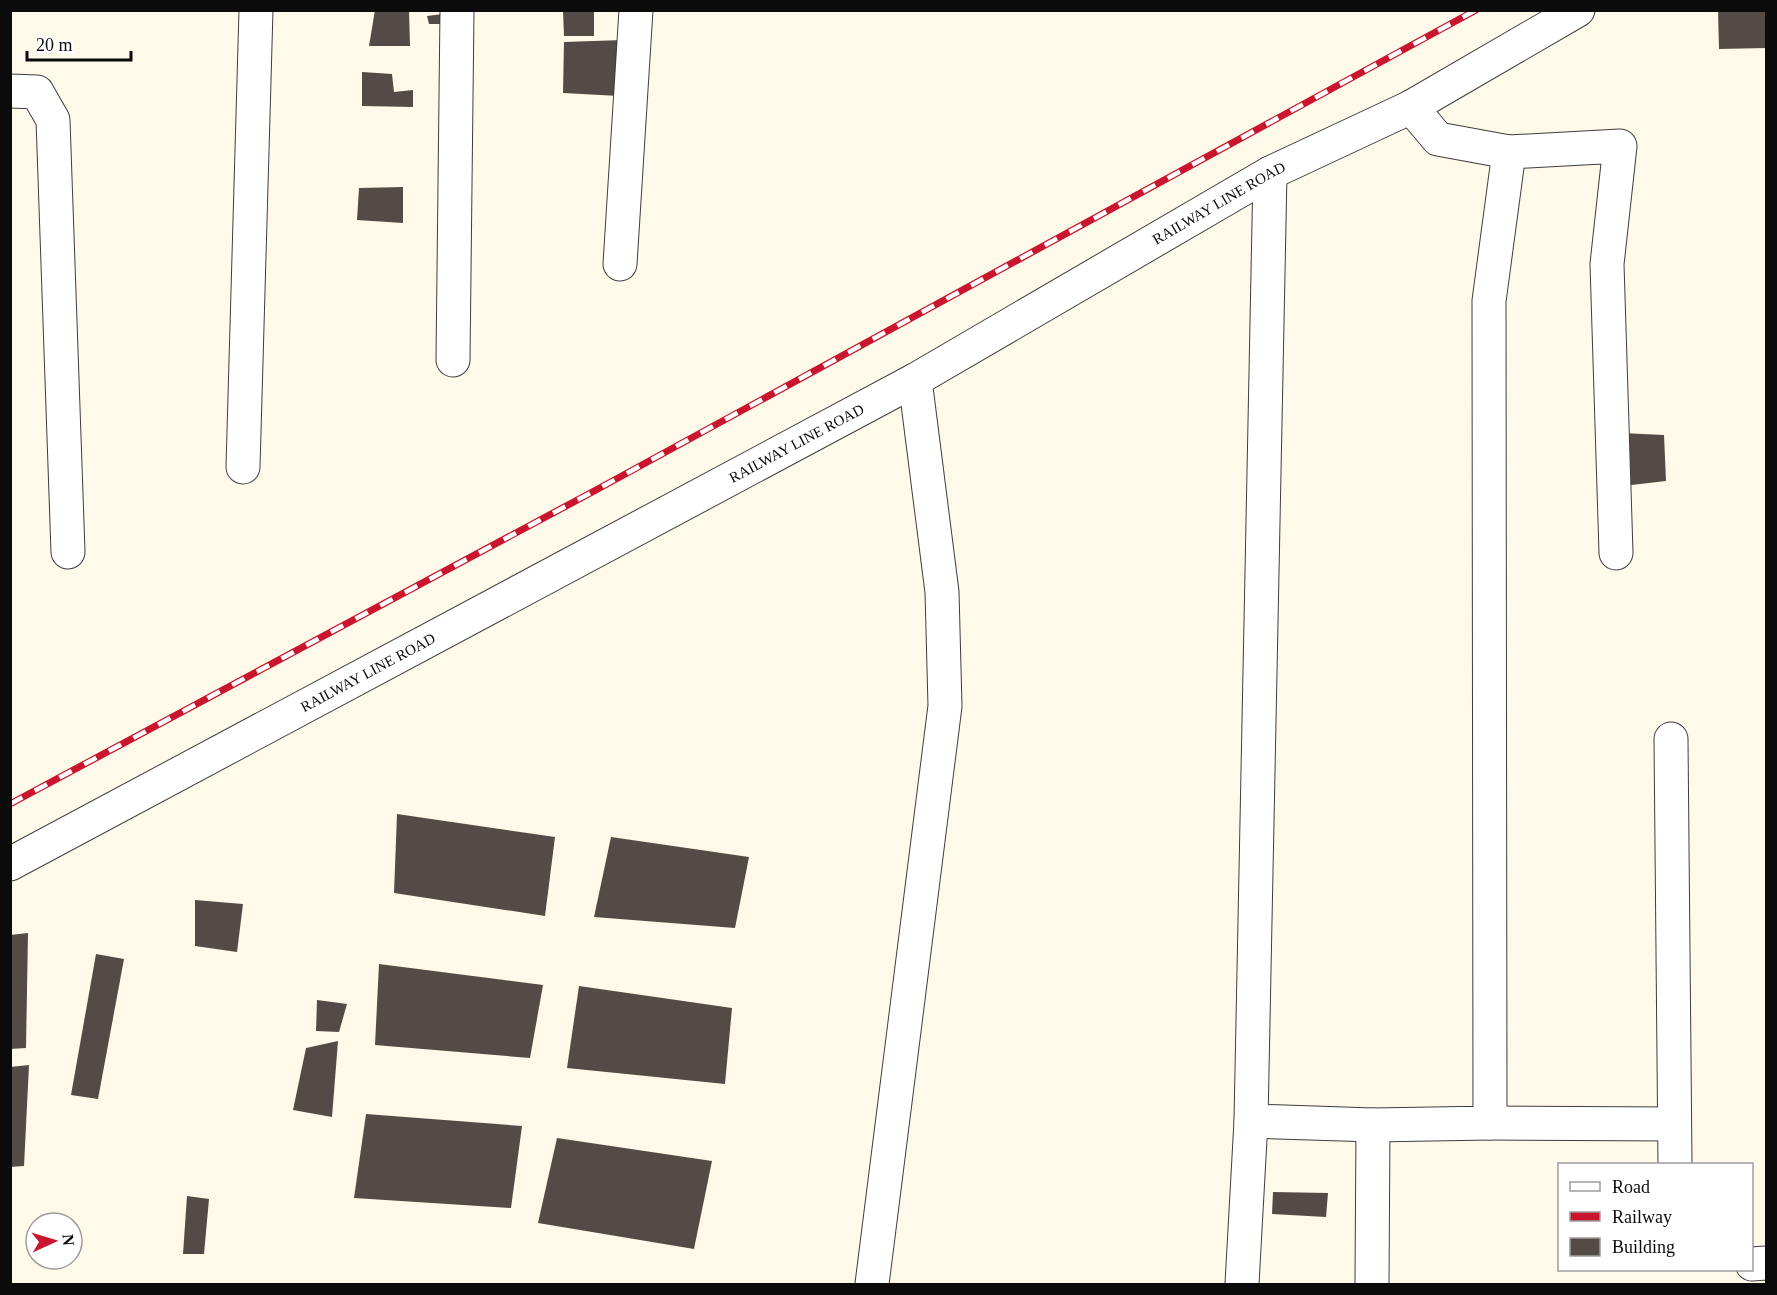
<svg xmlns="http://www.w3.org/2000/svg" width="1777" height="1295" viewBox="0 0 1777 1295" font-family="Georgia,serif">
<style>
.building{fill:#554b46}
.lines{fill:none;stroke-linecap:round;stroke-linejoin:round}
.minor-casing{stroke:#3e3e3e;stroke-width:35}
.minor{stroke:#fff;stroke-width:33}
.rail-casing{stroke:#c9152d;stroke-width:7}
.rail{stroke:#fff;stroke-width:4.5;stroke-dasharray:14;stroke-linecap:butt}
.labels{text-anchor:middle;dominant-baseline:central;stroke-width:6;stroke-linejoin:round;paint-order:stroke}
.street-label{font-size:15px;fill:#0b0b0b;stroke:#fff}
</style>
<rect width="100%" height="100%" fill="#fff9e9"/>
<g class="building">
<polygon points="375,10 409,10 410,46 369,46"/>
<polygon points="563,10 594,10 594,36 564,36"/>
<polygon points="1718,10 1766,10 1766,48 1719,49"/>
<polygon points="451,13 452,24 429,24 427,16"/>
<polygon points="623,40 619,96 563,93 564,42"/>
<polygon points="362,72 392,74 394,92 413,90 413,107 362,106"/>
<polygon points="403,187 403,223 357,220 359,188"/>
<polygon points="1621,433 1664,435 1666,481 1623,486"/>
<polygon points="397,814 555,837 545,916 394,893"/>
<polygon points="611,837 749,857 735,928 594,917"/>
<polygon points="195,900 243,904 237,952 195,946"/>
<polygon points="28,933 26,1048 10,1049 10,935"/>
<polygon points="96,954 124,959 98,1099 71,1095"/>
<polygon points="379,964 543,985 530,1058 375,1045"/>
<polygon points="579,986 732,1008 725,1084 567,1068"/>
<polygon points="317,1000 347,1004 339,1032 316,1031"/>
<polygon points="338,1041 332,1117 293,1110 306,1048"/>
<polygon points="29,1065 24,1166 10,1167 10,1067"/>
<polygon points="366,1114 522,1126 511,1208 354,1198"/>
<polygon points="557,1138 712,1161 694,1249 538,1223"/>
<polygon points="1273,1192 1328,1193 1326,1217 1272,1214"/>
<polygon points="187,1196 209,1199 204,1254 183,1254"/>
</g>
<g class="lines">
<g class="minor-casing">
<g id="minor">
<polyline points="10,91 37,92 53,120 68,552"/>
<polyline points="1509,152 1620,146 1607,264 1616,553"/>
<polyline points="620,264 636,10"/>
<polyline points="453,360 457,10"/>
<polyline points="243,467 256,10"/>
<polyline points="1671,739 1675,1164"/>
<path id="s1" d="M10,864L915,380L1270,173L1411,107L1578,10"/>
<polyline points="1251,1121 1373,1125 1490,1123 1489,301 1509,152 1438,139 1411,107"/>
<polyline points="1490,1123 1674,1124"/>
<polyline points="1752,1264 1766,1263"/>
<polyline points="872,1284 945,706 942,592 915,380"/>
<polyline points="1242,1284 1251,1121 1270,173"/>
<polyline points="1372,1284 1373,1125"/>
</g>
</g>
<use href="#minor" class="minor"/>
<g class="rail-casing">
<polyline id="rail" points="10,804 596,490 1476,10"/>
</g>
<use href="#rail" class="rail"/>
</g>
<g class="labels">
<g class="street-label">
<text stroke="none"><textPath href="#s1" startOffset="1378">RAILWAY LINE ROAD</textPath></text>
<text stroke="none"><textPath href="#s1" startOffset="892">RAILWAY LINE ROAD</textPath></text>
<text stroke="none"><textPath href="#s1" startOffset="406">RAILWAY LINE ROAD</textPath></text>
</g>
</g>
<rect width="1777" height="1295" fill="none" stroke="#0b0b0b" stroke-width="24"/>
<rect x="1558" y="1163" width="195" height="108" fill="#ffffff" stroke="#9d9d9d" stroke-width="1.5"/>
<rect x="1570" y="1182" width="30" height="9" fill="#ffffff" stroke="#9d9d9d" stroke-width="1.5"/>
<text x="1612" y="1193" font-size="18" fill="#0b0b0b">Road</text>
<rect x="1570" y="1212" width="30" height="9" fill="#c9152d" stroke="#9d9d9d" stroke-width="1.5"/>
<text x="1612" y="1223" font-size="18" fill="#0b0b0b">Railway</text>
<rect x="1570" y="1238" width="30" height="18" fill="#554b46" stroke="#9d9d9d" stroke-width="1.5"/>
<text x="1612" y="1253" font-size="18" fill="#0b0b0b">Building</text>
<g transform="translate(54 1241) rotate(86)"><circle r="28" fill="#ffffff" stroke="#9d9d9d" stroke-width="1.5"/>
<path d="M0-4.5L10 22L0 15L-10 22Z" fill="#c9152d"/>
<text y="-9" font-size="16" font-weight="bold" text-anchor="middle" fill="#0b0b0b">N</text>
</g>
<path d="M27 51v9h104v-9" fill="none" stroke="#0b0b0b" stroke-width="3"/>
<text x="36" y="51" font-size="18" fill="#0b0b0b" stroke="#ffffff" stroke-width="4.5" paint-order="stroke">20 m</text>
</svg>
